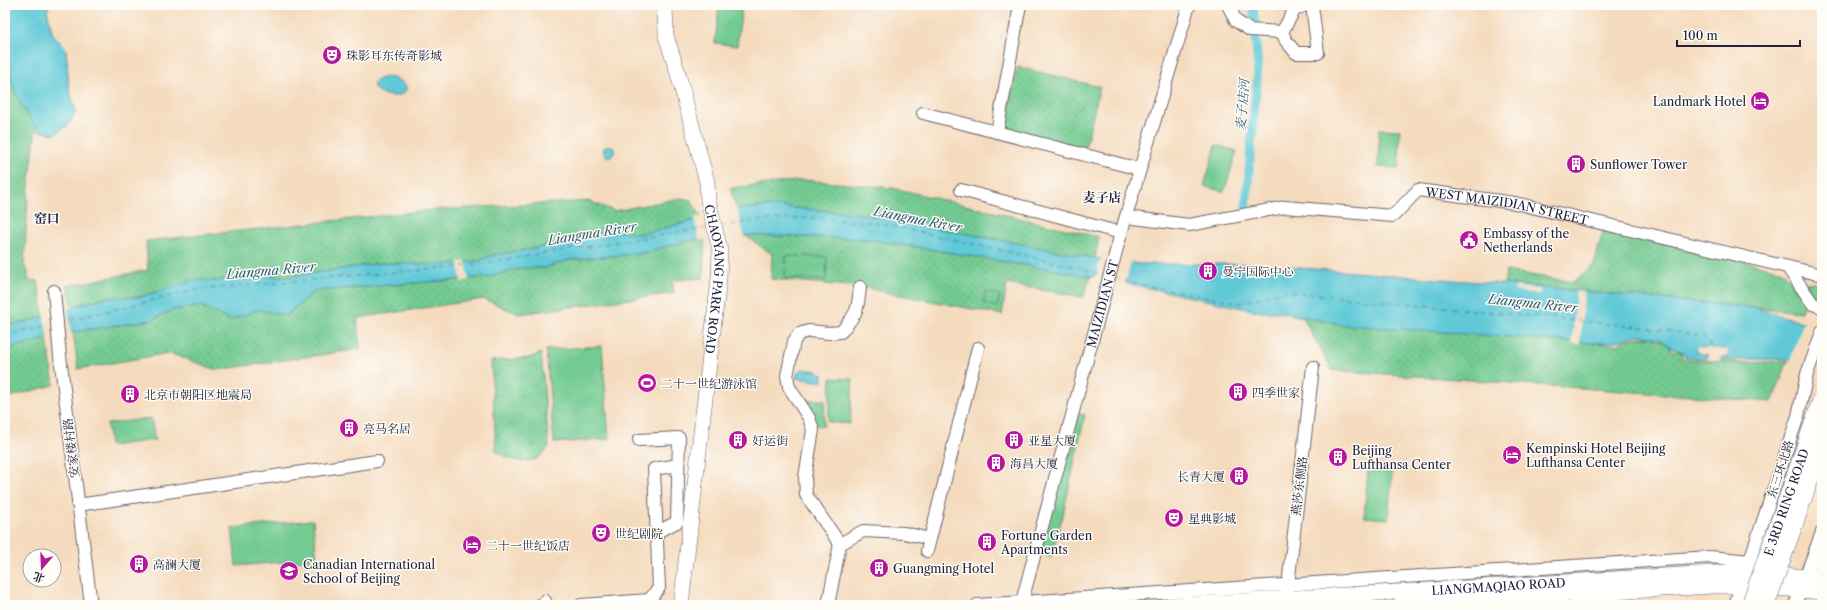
<svg xmlns="http://www.w3.org/2000/svg" width="1827" height="610" viewBox="0 0 1827 610" font-family="'Libre Caslon Text','Noto Serif SC',serif">
<style>
.grass{fill:url(#grass-tufts);stroke:#4a7666}
.park{fill:url(#park-dots);stroke:#4a7666}
.garden{fill:#73cb92;stroke:#4a7666}
.water{fill:#5ec9d7;stroke:#407689}
.pier{fill:#f5dbbe}
.lines{fill:none;stroke-linecap:round;stroke-linejoin:round}
.canal{stroke:#5ec9d7;stroke-width:9}
.ferry{stroke:#375c72;stroke-width:1;stroke-dasharray:5 4;stroke-linecap:butt}
.minor-casing{stroke:#6c6369;stroke-width:14}
.major-casing{stroke:#6c6369;stroke-width:16}
.minor{stroke:#fff;stroke-width:12}
.major{stroke:#fff;stroke-width:15}
.highway-bridge-casing{stroke:#6c6369;stroke-width:18;stroke-linecap:butt}
.highway-bridge{stroke:#fff;stroke-width:17}
.labels{text-anchor:middle;dominant-baseline:central;stroke-width:3;stroke-linejoin:round;paint-order:stroke}
.poi-label{font-size:12px;fill:#22223b;stroke:#fdfcf7;text-anchor:start}
.street-label{font-size:12px;fill:#22223b;stroke:#fdfcf7}
.water-label{font-size:13px;font-style:italic;fill:#375c72;stroke:#fdfcf7}
.neighbourhood-label{font-size:13px;font-weight:bold;fill:#22223b;stroke:#fdfcf7}
</style>
<defs>
<pattern id="grass-tufts" width="24" height="20" patternUnits="userSpaceOnUse"><rect width="24" height="20" fill="#73cb92"/><path d="M3 7l-1-3M5 7V3M7 7l1-3M15 17l-1-3M17 17v-4M19 17l1-3" fill="none" stroke="#63ae7f"/></pattern>
<pattern id="park-dots" width="8" height="8" patternUnits="userSpaceOnUse"><rect width="8" height="8" fill="#73cb92"/><path d="M2 2h.1M6 6h.1" fill="none" stroke="#63ae7f" stroke-width="1.8" stroke-linecap="round"/></pattern>
</defs>
<rect width="100%" height="100%" fill="#fdfcf7"/>
<filter id="ink" filterUnits="userSpaceOnUse"><feTurbulence type="fractalNoise" baseFrequency=".025" numOctaves="2"/><feDisplacementMap in="SourceGraphic" scale="8" xChannelSelector="R" yChannelSelector="G"/><feConvolveMatrix kernelMatrix="1 2 1 2 8 2 1 2 1" color-interpolation-filters="sRGB"/></filter>
<filter id="wash" filterUnits="userSpaceOnUse"><feTurbulence type="fractalNoise" baseFrequency=".012" numOctaves="4" result="noise"/><feDisplacementMap in="SourceGraphic" scale="16" xChannelSelector="R" yChannelSelector="G"/><feGaussianBlur stdDeviation="0.9" result="paint"/><feColorMatrix in="noise" values="0 0 0 0 0 0 0 0 0 0 0 0 0 0 0 0 0 1.4 0 .05"/><feComposite in="paint" operator="in"/></filter>
<g filter="url(#wash)">
<rect width="100%" height="100%" fill="#f5dbbe"/>
<g class="grass">
<polygon points="1815,282 1819,288 1814,297 1802,283"/>
<path d="M541,353L549,447C546,450 542,456 538,458C523,465 508,459 496,451L491,361L529,358Z"/>
</g>
<g class="park">
<polygon points="5,5 50,5 47,10 52,33 66,49 69,90 76,111 68,125 55,134 39,131 36,126 28,196 24,266 28,272 28,280 38,281 54,385 5,398"/>
<polygon points="1018,67 1100,87 1085,148 1003,128"/>
<polygon points="804,180 893,188 1099,237 1095,258 861,214 773,206 737,210 730,188"/>
<polygon points="681,198 691,200 702,218 641,234 611,231 528,250 493,255 478,261 444,265 382,263 288,277 256,275 216,281 195,280 140,297 103,298 73,306 67,286 148,270 146,241 433,210 589,201 614,211"/>
<polygon points="1604,227 1783,271 1805,301 1801,312 1504,284 1506,271 1573,282 1594,265"/>
<polygon points="744,235 868,239 1091,276 1083,297 1007,284 1002,315 860,287 771,279 772,254"/>
<polygon points="705,236 703,278 672,280 674,293 519,314 484,299 357,318 360,349 217,370 169,353 78,369 73,332 151,320 172,310 201,306 230,320 258,310 287,315 314,291 490,277 521,268 545,268 568,260 643,253"/>
<path d="M1301,314L1380,326L1618,345C1629,334 1667,334 1672,351L1682,352V359L1748,363L1788,361L1772,402L1332,370Z"/>
<polygon points="805,400 825,400 824,426 816,425"/>
</g>
<g class="garden">
<polygon points="719,5 742,5 737,46 715,43"/>
<polygon points="1379,129 1400,130 1399,168 1378,167"/>
<polygon points="1216,145 1237,151 1224,192 1204,186"/>
<polygon points="786,256 827,257 826,280 785,278"/>
<polygon points="986,292 1000,295 997,307 983,303"/>
<polygon points="602,346 609,439 554,443 546,350"/>
<polygon points="831,378 853,379 850,424 828,422"/>
<polygon points="1073,413 1085,415 1063,514 1051,557 1040,554"/>
<polygon points="151,418 155,440 110,446 107,424"/>
<polygon points="1368,471 1392,473 1388,519 1364,517"/>
<polygon points="313,520 317,559 236,566 232,528"/>
</g>
<g class="water">
<path d="M5,5H50L47,10L52,33L66,49L69,90L76,111L68,125L55,134L39,131C30,118 20,105 15,90C11,81 12,72 8,62L5,61Z"/>
<path d="M387,77C396,78 402,80 407,88C399,109 350,83 387,77Z"/>
<circle cx="609" cy="151" r="5.5"/>
<polygon points="773,206 861,214 1095,258 1141,264 1251,264 1504,284 1756,308 1798,321 1822,325 1822,363 1787,359 1721,360 1721,357 1728,357 1728,350 1698,347 1696,353 1708,355 1707,359 1685,357 1684,352 1674,349 1659,338 1637,335 1615,342 1591,343 1346,325 1278,312 1262,312 1091,276 868,239 744,235 705,236 643,253 568,260 545,268 521,268 490,277 314,291 287,315 258,310 230,320 201,306 172,310 151,320 73,332 14,347 5,355 5,326 26,322 103,298 140,297 195,280 216,281 256,275 288,277 382,263 444,265 478,261 493,255 528,250 611,231 641,234 735,210"/>
<polygon points="803,369 817,371 823,375 823,382 796,378 798,372"/>
</g>
<g class="pier">
<polygon points="737,208 744,237 699,240 694,218"/>
<polygon points="1101,257 1131,261 1125,285 1095,279"/>
<polygon points="466,261 469,280 461,282 459,262"/>
<polygon points="1516,285 1517,287 1540,289 1540,295 1515,290"/>
<polygon points="1576,291 1584,292 1580,344 1572,344"/>
<polygon points="68,306 71,334 48,340 44,314"/>
<polygon points="1804,320 1822,323 1822,365 1790,361"/>
<polygon points="1697,347 1728,350 1728,355 1725,355 1726,352 1699,349 1699,351 1707,353 1697,352"/>
</g>
<g class="lines">
<polyline class="canal" points="1246,207 1258,68 1253,5"/>
<g class="ferry">
<polyline points="722,226 761,220 816,218 877,223 1072,266 1104,275"/>
<polyline points="1115,278 1138,284 1239,303 1284,291 1639,327 1703,336 1712,348"/>
<polyline points="62,322 195,290 457,267 707,228"/>
<polyline points="5,336 51,325"/>
</g>
</g>
</g>
<g filter="url(#ink)">
<g class="lines">
<g class="minor-casing">
<g id="minor">
<polyline points="1228,5 1236,21 1250,30 1282,32"/>
<polyline points="1282,32 1286,41 1296,53 1318,53 1312,5"/>
<polyline points="1282,32 1295,9 1306,5"/>
<polyline points="923,113 1139,169"/>
<polyline points="997,132 1020,5"/>
<polyline points="961,190 1121,233"/>
<path id="s1" d="M1126,217L1189,225L1285,207L1393,216L1418,190L1515,203L1822,275"/>
<polyline points="1788,268 1813,304 1822,307"/>
<polyline points="54,291 60,356 91,605"/>
<polyline points="639,440 679,438 677,522 657,532"/>
<polyline points="78,505 377,461"/>
<path d="M840,544L806,495L805,477L813,430L809,418L789,387L787,376L794,341L799,334L809,331L829,333L841,332C857,313 858,311 860,287"/>
<polyline points="927,551 978,348"/>
<polyline points="1287,594 1313,367"/>
<polyline points="541,605 545,601"/>
<polyline points="581,605 649,600 659,588 654,469 678,465"/>
<polyline points="828,605 840,544 863,531 904,533 930,539"/>
<polyline points="977,605 1710,557 1750,561 1771,567"/>
<path id="s2" d="M1021,605L1121,233L1189,5"/>
<polyline points="1576,605 1614,596"/>
<polyline points="1735,605 1798,416 1807,374 1822,332"/>
<polyline points="1795,605 1822,532"/>
</g>
</g>
<g class="major-casing">
<g id="major">
<path id="s3" d="M665,5L666,36L677,70L707,182L708,200L720,250L719,278L681,605"/>
<path id="s4" d="M1179,605L1747,571L1822,579"/>
<polyline points="1400,605 1712,586 1753,586 1822,592"/>
</g>
</g>
<use href="#minor" class="minor"/>
<use href="#major" class="major"/>
<g class="highway-bridge-casing">
<g id="highway-bridge">
<path id="s5" d="M1750,605L1822,398"/>
<polyline points="1766,605 1822,445"/>
</g>
</g>
<use href="#highway-bridge" class="highway-bridge"/>
</g>
</g>
<defs>
<g id="theatre-disc" transform="scale(1)"><circle r="9.5" fill="#b5179e" stroke="#fdfcf7"/><path d="M-5-5.5Q0-4 5-5.5V0Q5 5 0 6Q-5 5-5 0ZM-3.3-2.5H-1v1.5H-3.3ZM1-2.5H3.3v1.5H1ZM-2.8 1Q0 5.5 2.8 1Z" fill="#fff"/></g>
<g id="hotel-disc" transform="scale(1)"><circle r="9.5" fill="#b5179e" stroke="#fdfcf7"/><path d="M-6-4.5h1.5V1H6V5H4.5V3h-9V5H-6ZM-4 0a1.8 1.8 0 1 1 3.6 0ZM.5 0V-2.5h3Q6-2.5 6 0Z" fill="#fff"/></g>
<g id="building-disc" transform="scale(1)"><circle r="9.5" fill="#b5179e" stroke="#fdfcf7"/><path d="M-4-6H4V6H1V3H-1V6H-4ZM-2.5-4.3h1.7v1.8h-1.7ZM.8-4.3h1.7v1.8H.8ZM-2.5-1h1.7V.8h-1.7ZM.8-1h1.7V.8H.8Z" fill="#fff"/></g>
<g id="civic-disc" transform="scale(1)"><circle r="9.5" fill="#b5179e" stroke="#fdfcf7"/><path d="M-.6-6.5H3V-4.5H.6V-3L4-1V1h2V6H-6V1h2V-1L-.6-3ZM-1.2 2.5V6h2.4V2.5Z" fill="#fff"/></g>
<g id="stadium-disc" transform="scale(1)"><circle r="9.5" fill="#b5179e" stroke="#fdfcf7"/><path d="M0-5a6.5 5 0 1 0 0 10a6.5 5 0 1 0 0-10ZM-3.5-1.8h7v3.6h-7Z" fill="#fff"/></g>
<g id="school-disc" transform="scale(1)"><circle r="9.5" fill="#b5179e" stroke="#fdfcf7"/><path d="M0-5L7-2L0 1L-7-2ZM-4 1L0 2.5L4 1V4Q0 6-4 4Z" fill="#fff"/></g>
</defs>
<g fill-rule="evenodd">
<use href="#theatre-disc" x="332" y="55"/>
<use href="#hotel-disc" x="1760" y="101"/>
<use href="#building-disc" x="1576" y="164"/>
<use href="#civic-disc" x="1469" y="240"/>
<use href="#building-disc" x="1208" y="271"/>
<use href="#stadium-disc" x="647" y="383"/>
<use href="#building-disc" x="1238" y="392"/>
<use href="#building-disc" x="130" y="394"/>
<use href="#building-disc" x="349" y="428"/>
<use href="#building-disc" x="738" y="440"/>
<use href="#building-disc" x="1014" y="440"/>
<use href="#hotel-disc" x="1512" y="455"/>
<use href="#building-disc" x="1338" y="457"/>
<use href="#building-disc" x="996" y="463"/>
<use href="#building-disc" x="1239" y="476"/>
<use href="#theatre-disc" x="1174" y="518"/>
<use href="#theatre-disc" x="601" y="533"/>
<use href="#building-disc" x="987" y="542"/>
<use href="#hotel-disc" x="472" y="545"/>
<use href="#building-disc" x="139" y="564"/>
<use href="#building-disc" x="879" y="568"/>
<use href="#school-disc" x="289" y="571"/>
</g>
<g class="labels">
<g class="poi-label">
<text x="346" y="55">珠影耳东传奇影城</text>
<text x="1746" y="101" text-anchor="end">Landmark Hotel</text>
<text x="1590" y="164">Sunflower Tower</text>
<text x="1483" y="233">Embassy of the<tspan x="1483" dy="14">Netherlands</tspan></text>
<text x="1222" y="271">曼宁国际中心</text>
<text x="661" y="383">二十一世纪游泳馆</text>
<text x="1252" y="392">四季世家</text>
<text x="144" y="394">北京市朝阳区地震局</text>
<text x="363" y="428">亮马名居</text>
<text x="752" y="440">好运街</text>
<text x="1028" y="440">亚星大厦</text>
<text x="1526" y="448">Kempinski Hotel Beijing<tspan x="1526" dy="14">Lufthansa Center</tspan></text>
<text x="1352" y="450">Beijing<tspan x="1352" dy="14">Lufthansa Center</tspan></text>
<text x="1010" y="463">海昌大厦</text>
<text x="1225" y="476" text-anchor="end">长青大厦</text>
<text x="1188" y="518">星典影城</text>
<text x="615" y="533">世纪剧院</text>
<text x="1001" y="535">Fortune Garden<tspan x="1001" dy="14">Apartments</tspan></text>
<text x="486" y="545">二十一世纪饭店</text>
<text x="153" y="564">高澜大厦</text>
<text x="303" y="564">Canadian International<tspan x="303" dy="14">School of Beijing</tspan></text>
<text x="893" y="568">Guangming Hotel</text>
</g>
<g class="street-label">
<text stroke="none"><textPath href="#s1" startOffset="396">WEST MAIZIDIAN STREET</textPath></text>
<text stroke="none"><textPath href="#s3" startOffset="281">CHAOYANG PARK ROAD</textPath></text>
<text stroke="none"><textPath href="#s2" startOffset="312">MAIZIDIAN ST</textPath></text>
<text transform="translate(71 448) rotate(-97)">安家楼村路</text>
<text transform="translate(1780 469) rotate(-72)">东三环北路</text>
<text transform="translate(1299 486) rotate(-83)">燕莎东侧路</text>
<text stroke="none"><textPath href="#s5" startOffset="109">E 3RD RING ROAD</textPath></text>
<text stroke="none"><textPath href="#s4" startOffset="320">LIANGMAQIAO ROAD</textPath></text>
</g>
<g class="water-label">
<text transform="translate(1242 105) rotate(-85)">麦子店河</text>
<text transform="translate(918 219) rotate(11)">Liangma River</text>
<text transform="translate(592 233) rotate(-9)">Liangma River</text>
<text transform="translate(271 270) rotate(-5)">Liangma River</text>
<text transform="translate(1533 303) rotate(6)">Liangma River</text>
</g>
<g class="neighbourhood-label">
<text x="1102" y="197">麦子店</text>
<text x="47" y="218">窑口</text>
</g>
</g>
<rect width="1827" height="610" fill="none" stroke="#fdfcf7" stroke-width="20"/>
<g transform="translate(42 568) rotate(199)"><circle r="19" fill="#fdfcf7" stroke="#a5a5ac"/>
<path d="M0-3L7 15L0 10L-7 15Z" fill="#b5179e"/>
<text y="-6" font-size="11" font-weight="bold" text-anchor="middle" fill="#22223b">北</text>
</g>
<path d="M1677 40v6h123v-6" fill="none" stroke="#22223b" stroke-width="2"/>
<text x="1683" y="40" font-size="12" fill="#22223b" stroke="#fdfcf7" stroke-width="3" paint-order="stroke">100 m</text>
</svg>
